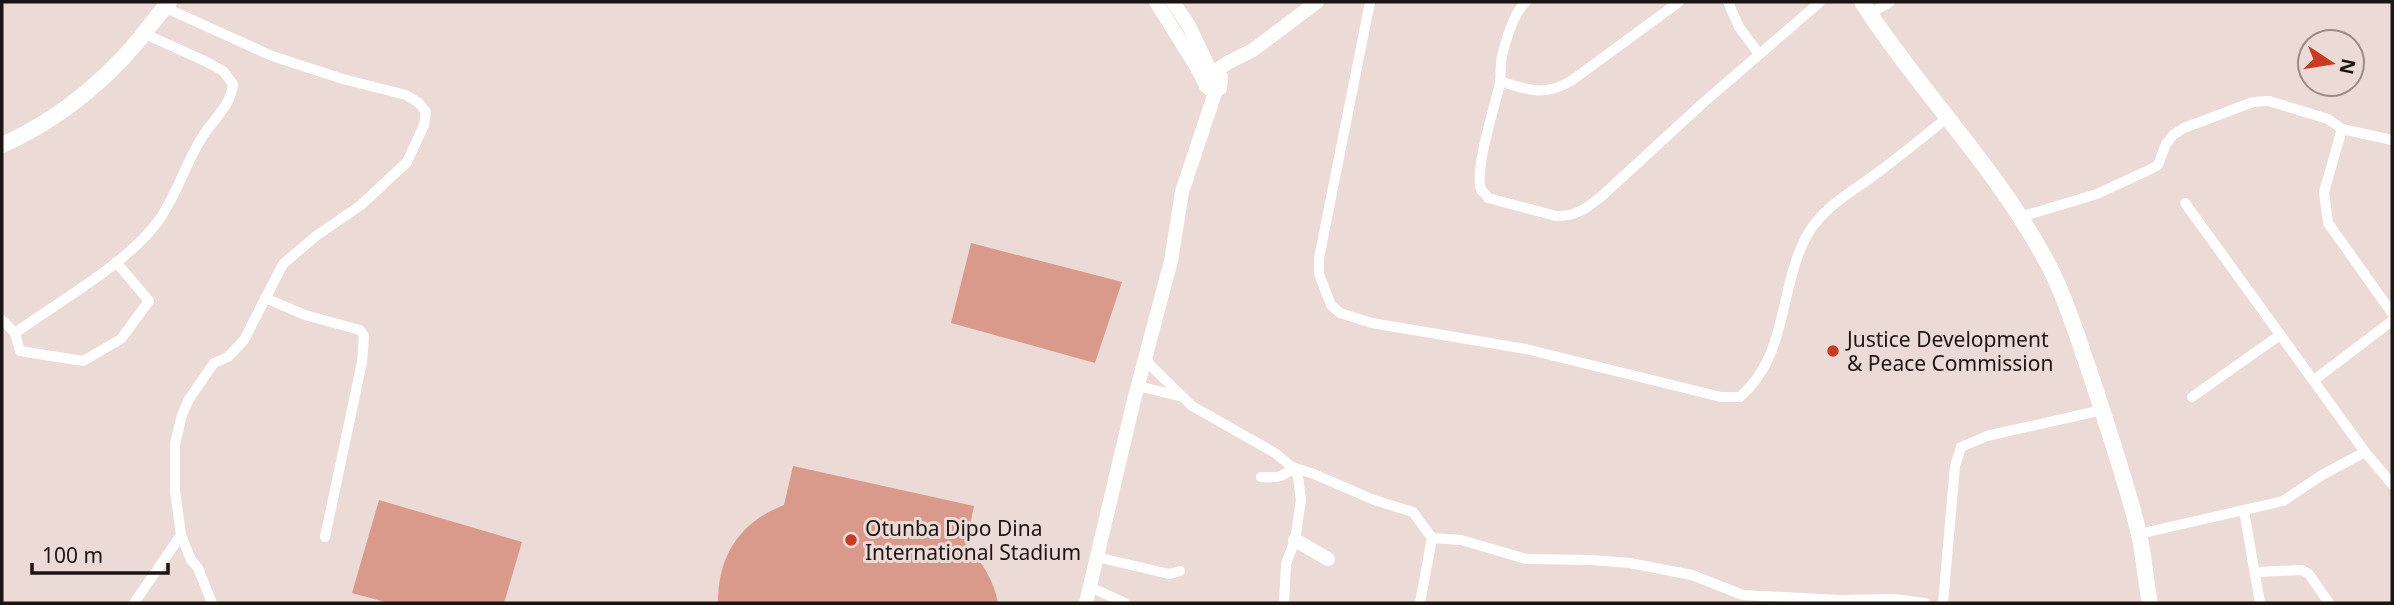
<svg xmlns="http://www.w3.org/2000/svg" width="2394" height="605" viewBox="0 0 2394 605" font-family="'Noto Sans',sans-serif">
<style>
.green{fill:#da9a8b}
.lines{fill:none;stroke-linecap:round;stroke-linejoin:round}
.street{stroke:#fff;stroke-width:10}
.secondary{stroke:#fff;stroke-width:14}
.primary{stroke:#fff;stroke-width:16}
.poi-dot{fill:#c73c22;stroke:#ecdad6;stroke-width:2.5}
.labels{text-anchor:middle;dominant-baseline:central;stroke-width:6;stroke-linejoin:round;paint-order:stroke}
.poi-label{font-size:21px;fill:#1a1412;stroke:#ecdad6;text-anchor:start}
</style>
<rect width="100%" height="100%" fill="#ecdad6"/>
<g class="green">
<polygon points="971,243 1122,282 1095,363 951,323"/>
<path d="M793,466L974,506L966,545C982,562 994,580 998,603H718C718,555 740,522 784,505Z"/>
<polygon points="379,500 522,542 504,603 389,603 352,593"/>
</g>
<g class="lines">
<g class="street">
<path d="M1370,2L1319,258V274L1331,305L1340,313L1372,323L1526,349L1721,397H1740C1790,354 1778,284 1809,232C1826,204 1856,190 1881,170C1904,153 1926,135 1948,117"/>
<path d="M1526,2C1514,12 1506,40 1502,56C1500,65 1501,74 1500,83C1495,106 1474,170 1481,190C1482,190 1488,197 1488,198L1556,216C1576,217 1588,207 1603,195L1703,103L1820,2"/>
<polyline points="1728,2 1739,27 1759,54"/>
<polyline points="166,8 272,56 343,79 406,95 419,103 426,112 424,125 407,162 361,205 316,236 283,264 244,340 228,357 214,363 189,399 182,415 175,444 175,491 181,535 191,560 198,568 212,603"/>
<polyline points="1869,14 1890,2"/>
<path d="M1500,81C1529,90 1543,97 1571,81L1679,2"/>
<polyline points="2342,129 2324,192 2328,223 2392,313"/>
<polyline points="2185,203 2365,452 2392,484"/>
<polyline points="2020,217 2097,194 2151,169 2158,165 2166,144 2173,135 2184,128 2253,102 2269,101 2328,119 2342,129 2392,140"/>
<polyline points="265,298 305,315 360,330 364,336 362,362 325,537"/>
<polyline points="2,320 15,333 20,351 83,361 121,339 149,301 116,262"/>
<path d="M15,333C61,300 127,264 159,220C177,194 185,165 201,139C212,120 231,107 233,84L223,71L207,62L145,34"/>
<polyline points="1146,357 1150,365 1192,406 1275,453 1292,467 1314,474 1374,500 1413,512 1432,538 1461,540 1526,559 1591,560 1630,563 1692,575 1743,595 1840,600 1893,599 1925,603"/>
<polyline points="2314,380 2392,321"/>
<polyline points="1138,386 1183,397"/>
<polyline points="2192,397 2280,335"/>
<path d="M1261,477C1273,478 1285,478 1292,467L1298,477L1301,500L1295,540L1286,564L1284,603"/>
<polyline points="2244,511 2260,603"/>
<polyline points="2139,534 2283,501 2322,475 2365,452"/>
<polyline points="1097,557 1169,574 1180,571"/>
<polyline points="2256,572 2302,570 2309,574 2329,603"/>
<polyline points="1090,587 1125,603"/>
<polyline points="134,603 181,535"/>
<polyline points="1420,603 1432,538"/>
<polyline points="1943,603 1955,466 1961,447 1987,436 2102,410"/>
</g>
<g class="secondary">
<polyline points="1156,2 1195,64 1206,85"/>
<polyline points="1173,2 1189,26 1211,72"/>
<polyline points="1214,73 1221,77 1220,88 1213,91 1206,86 1208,76 1229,62 1253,50 1317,2"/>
<polyline points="1295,540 1328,559"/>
<polyline points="1086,603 1134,400 1171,261 1182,192 1216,90"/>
</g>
<g class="primary">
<path d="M1862,2C1918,89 1993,164 2043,255C2064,292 2076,333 2090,373C2107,425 2125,477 2138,530C2144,553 2145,579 2150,603"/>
<path d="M2,145C63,118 117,72 156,18C160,12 166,8 169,2"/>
</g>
</g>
<g class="poi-dot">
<circle cx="1833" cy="351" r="7"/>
<circle cx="851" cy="540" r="7"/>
</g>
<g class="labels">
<g class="poi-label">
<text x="1847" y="339">Justice Development<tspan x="1847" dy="24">&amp; Peace Commission</tspan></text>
<text x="865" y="528">Otunba Dipo Dina<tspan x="865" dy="24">International Stadium</tspan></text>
</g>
</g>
<rect width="2394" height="605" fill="none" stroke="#1a1412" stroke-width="7"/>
<g transform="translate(2331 63) rotate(102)"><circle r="33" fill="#ecdad6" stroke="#988b88" stroke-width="2"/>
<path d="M0-5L12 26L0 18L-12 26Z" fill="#c73c22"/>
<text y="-10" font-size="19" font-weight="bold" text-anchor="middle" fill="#1a1412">N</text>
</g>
<path d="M32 563v10h136v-10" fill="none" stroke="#1a1412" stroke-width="3.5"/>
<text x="42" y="563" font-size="21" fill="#1a1412" stroke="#ecdad6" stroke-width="5" paint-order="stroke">100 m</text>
</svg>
